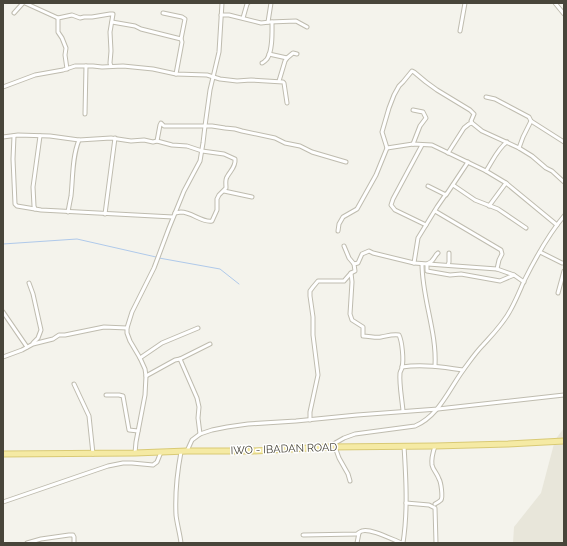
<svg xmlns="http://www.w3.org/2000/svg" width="567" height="546" viewBox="0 0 567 546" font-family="Raleway,sans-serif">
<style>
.residential{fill:#e8e6da}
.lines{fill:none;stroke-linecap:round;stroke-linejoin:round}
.stream{stroke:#afc9ea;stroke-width:1}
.minor-casing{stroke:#bfbcaf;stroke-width:5}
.primary-casing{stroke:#d9ca75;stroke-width:7}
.minor{stroke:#fff;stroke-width:3}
.primary{stroke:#f5eaa4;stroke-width:5}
.labels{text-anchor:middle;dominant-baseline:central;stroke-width:3;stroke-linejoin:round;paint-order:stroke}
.street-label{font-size:11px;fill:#48453a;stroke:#fff}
</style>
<rect width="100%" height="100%" fill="#f4f3ec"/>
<polygon class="residential" points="564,428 564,543 513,543 514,527 541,493 555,440"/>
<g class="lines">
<g class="stream">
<polyline points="3,244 77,239 156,257"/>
<polyline points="159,258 220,269 239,284"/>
</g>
<g class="minor-casing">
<g id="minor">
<polyline points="25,3 58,18"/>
<polyline points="555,3 564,14"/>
<polyline points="14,13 23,3"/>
<polyline points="163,13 182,17 185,19 181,39"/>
<polyline points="221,15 229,15 261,23 270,22 296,21 307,27"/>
<polyline points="243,18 247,4 248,3"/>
<polyline points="112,22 135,26 141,29 181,39 182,42 176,74"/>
<polyline points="268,22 271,3"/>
<polyline points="460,31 465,3"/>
<polyline points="269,54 287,58"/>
<path d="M262,63C263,63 267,59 267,59C273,50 272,32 272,22"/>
<polyline points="67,69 65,55 66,48 62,38 58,32 58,18 72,15 80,18 84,17 92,17 110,14 113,14 110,32 111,51 110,63 111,66"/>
<polyline points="279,81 285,61 287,58 293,53 297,54"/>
<polyline points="3,87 35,75 63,70 75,66 93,66 102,67 123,66 153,69 176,74 207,75 220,79 237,81 251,80 283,82 284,83 287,103"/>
<polyline points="486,97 495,99 529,117 531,121 523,137 519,148"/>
<polyline points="413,110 423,112 426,118 420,126 413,144"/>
<polyline points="85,114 86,66"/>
<polyline points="531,121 564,142"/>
<polyline points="14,136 13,159 15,204 17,206 41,210 173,217"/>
<path d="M3,137L18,135L50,136L79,140L111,138L131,141L144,140L153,142L157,141L172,145L187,146L202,151L224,154L235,159C236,167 230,171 227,177C225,180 226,184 226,188L219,195L217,199V210L212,221C202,223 192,212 181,212C181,212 175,213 175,213"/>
<polyline points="157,141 160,125 161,123 164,126 212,126 225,128 235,129 242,131 275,138 285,143 300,146 312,152 346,162"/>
<polyline points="422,145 393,199 391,205 395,210 426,225"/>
<polyline points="448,153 464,128 469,124 472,123"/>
<path d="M486,171C492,162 498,148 507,142"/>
<polyline points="453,185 475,200 498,209 526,228"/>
<polyline points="428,186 446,195 468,162"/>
<polyline points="224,191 252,197"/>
<polyline points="489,206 506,183"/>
<polyline points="35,209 34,206 33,187 40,136"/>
<polyline points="435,211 501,250 502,254 499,260 497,269"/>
<path d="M68,212C69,206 70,201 71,196C73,178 72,157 79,140"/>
<polyline points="105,214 115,138"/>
<polyline points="557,225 506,183 486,171 432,145 413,144 387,148 382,132 389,108 394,95 399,86 403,82 412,71 414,72 426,82 437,90 470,110 474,114 471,121 472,123 482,131 519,148 532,156 546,168 552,171 564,182"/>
<polyline points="338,231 339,224 343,217 357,209 376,175 387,148"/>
<polyline points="344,246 349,258 354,264"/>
<polyline points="540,252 562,263 564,263"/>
<path d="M438,253C433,257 435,261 427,264V271L450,275L461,274L500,281L514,275"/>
<polyline points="414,263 418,238 437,207 446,194"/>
<path d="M422,264C422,298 437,332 435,366"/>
<polyline points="448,265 449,262 449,253"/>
<path d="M351,273L352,282L350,314L352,320L363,327V336C369,336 376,338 381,337C387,336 392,334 399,335C402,341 404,360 402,367C402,370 401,369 400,373C399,384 402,399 403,411"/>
<polyline points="29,283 33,294 41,330 38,338 33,343"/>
<polyline points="558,293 564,271"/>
<polyline points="3,312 27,347"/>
<polyline points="3,357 22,350 33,344 53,339 59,335 65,335 104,327 127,328"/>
<polyline points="140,358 162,343 198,328"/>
<polyline points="180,359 210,344"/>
<path d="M402,367C422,364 443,367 463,370"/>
<polyline points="146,376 175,360 180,359 197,398 199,407 198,418 200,434"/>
<polyline points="74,384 89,416 93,454"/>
<polyline points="106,395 119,395 123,396 129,430 138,431"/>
<polyline points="310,420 310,412 318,375 313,335 313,317 310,296 310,291 313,287 318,281 344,281 351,273 355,271 354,264 358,263 362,254 369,251 373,253 414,263 497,269 514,275 524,282"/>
<path d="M330,446L344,438L355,434L415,426C439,416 449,389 464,369C470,361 476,352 483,345C493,334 504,323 511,309C516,300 520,290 524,281C535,259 548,235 564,216"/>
<path d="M435,446C433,452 431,458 432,465C433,470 437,473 439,479C441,482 443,497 441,500C439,502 437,503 435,504"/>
<polyline points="335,447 339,458 348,474 350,481"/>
<polyline points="187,451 192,440 200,434 212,430 227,427 248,424 296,421 357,415 438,409 564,395"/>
<polyline points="135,453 136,442 145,395 146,376 145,369 140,358 130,341 127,333 127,328 132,312 154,268 169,228 184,191 200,161 203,143 205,126 210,90 219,52 222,3"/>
<polyline points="3,502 108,466 123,463 132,463 153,465 157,462 161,452"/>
<polyline points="406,503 429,505 435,508 436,543"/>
<path d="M303,535L357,534C357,534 361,531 362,531C371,528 393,540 402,543"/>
<polyline points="27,543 41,539 69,535 73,535 74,537 74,543"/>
<path d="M181,543C180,534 177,524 176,515C175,494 177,473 181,452"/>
<polyline points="357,543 359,533"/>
<path d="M403,543C408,511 406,478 404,446"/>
</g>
</g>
<g class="primary-casing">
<polyline id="primary" points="3,454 135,453 187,451 253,451 328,447 435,446 508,444 564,441"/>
</g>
<use href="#minor" class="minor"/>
<use href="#primary" class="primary"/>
</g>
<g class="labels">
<g class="street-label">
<text transform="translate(284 449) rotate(-2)">IWO - IBADAN ROAD</text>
</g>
</g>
<rect width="567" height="546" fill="none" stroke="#48453a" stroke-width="8"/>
</svg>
